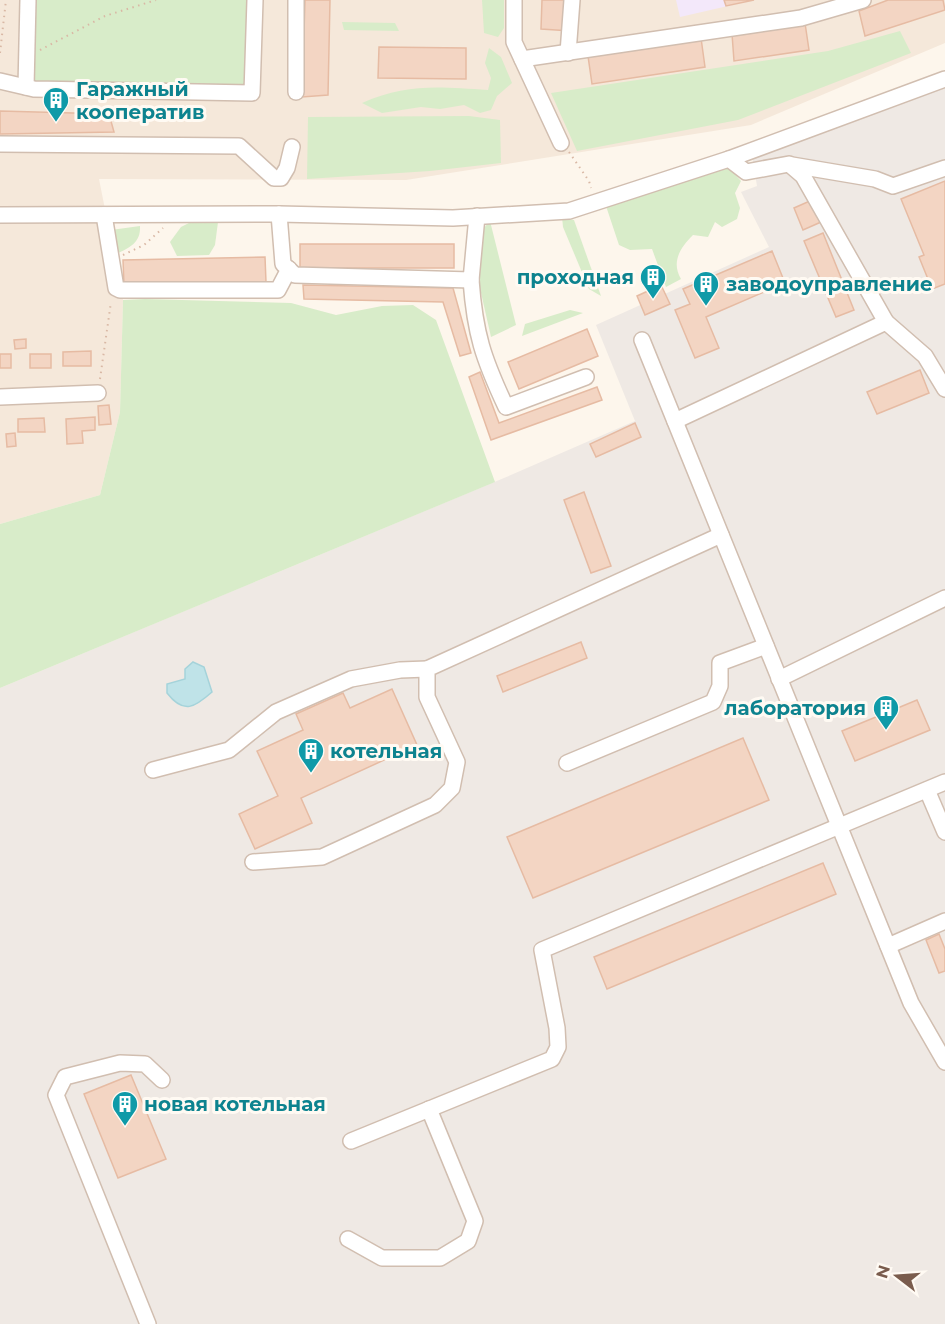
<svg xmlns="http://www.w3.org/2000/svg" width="945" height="1324" viewBox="0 0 945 1324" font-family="Montserrat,sans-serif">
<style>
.residential{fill:#f5e8da}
.industrial{fill:#efe9e4}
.education{fill:#f3e8fa}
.green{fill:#d8ecc9}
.water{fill:#bfe3e8;stroke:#a5d3da;stroke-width:1.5}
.building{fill:#f3d5c3;stroke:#e6bba3;stroke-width:1.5}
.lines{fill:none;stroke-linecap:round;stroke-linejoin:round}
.minor-casing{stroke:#d1beb0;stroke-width:18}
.path{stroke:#d9b8a5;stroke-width:2;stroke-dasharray:1.5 4.5;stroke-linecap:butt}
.minor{stroke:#fff;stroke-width:15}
.labels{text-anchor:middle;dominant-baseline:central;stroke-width:6;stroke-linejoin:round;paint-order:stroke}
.culture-label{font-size:20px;font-weight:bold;fill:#0d838f;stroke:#fffaf3;text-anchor:start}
</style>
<rect width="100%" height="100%" fill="#fdf6ec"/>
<polygon class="residential" points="0,0 945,0 945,43 751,125 406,180 99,179 123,300 120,412 100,495 0,524"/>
<polygon class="industrial" points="945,87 945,1324 0,1324 0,688 504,478 635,421 596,325 769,247 741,192 757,186 752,156"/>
<polygon class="education" points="676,0 754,0 680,17"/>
<g class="green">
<polygon points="36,0 248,0 246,89 34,84"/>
<polygon points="482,0 504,0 504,28 498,37 484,33"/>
<polygon points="342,22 395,23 399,31 344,30"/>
<polygon points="900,31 911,53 738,120 577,151 551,93 828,51"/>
<path d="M489,48L501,57L512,83L497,96L491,110L480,113L464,105L440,109L421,107L382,113L362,103C407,83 439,87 488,90L491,78L485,63Z"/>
<polygon points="469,116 500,120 501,163 430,171 307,179 308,117"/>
<path d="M729,168L741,181L735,193L740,208L737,219L722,227L715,222L708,237L693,235C680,248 671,262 681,279L666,287L652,249L630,250L619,245L606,206Z"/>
<polygon points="562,217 574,220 601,296 589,289 563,227"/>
<polygon points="193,221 218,222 215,245 209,255 177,256 170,242 181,227"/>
<polygon points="490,221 516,325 491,337 479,284 483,229"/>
<path d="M140,226C141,243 129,248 116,254L111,230Z"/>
<polygon points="145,299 291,303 336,315 382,306 413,305 436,320 495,482 0,688 0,524 100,495 120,412 123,300"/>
<polygon points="570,310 583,313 522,336 525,324"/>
</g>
<path class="water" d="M193,662L204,667L212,692C195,707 184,715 167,693V684L185,679V669Z"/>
<g class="building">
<polygon points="305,0 330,0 328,95 302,97"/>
<polygon points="542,0 573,0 571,31 541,29"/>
<polygon points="724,0 754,0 726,6"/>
<polygon points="888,0 943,0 945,10 865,36 859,11"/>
<polygon points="805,23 809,50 734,61 732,34"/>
<polygon points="701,38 705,67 592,84 588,56"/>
<polygon points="379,47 466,48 466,79 378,78"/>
<polygon points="0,111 109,114 114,132 0,134"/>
<polygon points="945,181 945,284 932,289 919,257 924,255 901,199"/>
<polygon points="812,200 821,222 803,230 794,208"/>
<polygon points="823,233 854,310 836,317 804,241"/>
<rect x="300" y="244" width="154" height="24"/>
<polygon points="772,251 785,283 706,317 719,348 695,358 675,310 690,304 683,289"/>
<polygon points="265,257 266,282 124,285 123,260"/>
<polygon points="303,285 453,288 471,353 460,356 443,302 304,299"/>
<polygon points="661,285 670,304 645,315 637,296"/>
<polygon points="587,329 598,356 519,389 508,362"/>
<polygon points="26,339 26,348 15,349 14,340"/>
<polygon points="91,351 91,366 63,366 63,352"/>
<rect x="0" y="354" width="11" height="14"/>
<rect x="30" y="354" width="21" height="14"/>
<polygon points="920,370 929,393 877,414 867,392"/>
<polygon points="480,372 499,423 597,387 602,400 491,440 469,377"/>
<polygon points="109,405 111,424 99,425 98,406"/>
<polygon points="95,417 95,430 82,431 83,443 67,444 66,419"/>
<polygon points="44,418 45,432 18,432 18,419"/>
<polygon points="635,423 641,437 596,457 590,444"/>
<polygon points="15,433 16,446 7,447 6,434"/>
<polygon points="584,492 611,566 591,573 564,500"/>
<polygon points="581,642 587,658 503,692 497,676"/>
<polygon points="392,689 417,745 301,798 312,823 255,849 239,814 278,796 257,751 303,730 296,714 343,693 350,708"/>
<polygon points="917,700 930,730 855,761 842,731"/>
<polygon points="743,738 769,800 533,898 507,837"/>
<polygon points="823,863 836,894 607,989 594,957"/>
<polygon points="939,934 945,949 945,971 939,973 926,940"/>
<polygon points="131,1075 166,1159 118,1178 84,1094"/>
</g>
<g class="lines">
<g class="minor-casing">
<g id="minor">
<polyline points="514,0 514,42 561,143"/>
<polyline points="568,53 572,0"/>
<polyline points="522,59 801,18 863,0"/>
<polyline points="0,81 34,89 252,93 255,0"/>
<polyline points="26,87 28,0"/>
<polyline points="296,92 296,0"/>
<polyline points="0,144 239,146 274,178 281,178 287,168 292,147"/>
<polyline points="729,159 945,79"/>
<polyline points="792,165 875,179 893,186 945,168"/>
<polyline points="279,214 283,264 295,275 471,280 477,216"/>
<polyline points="0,215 279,214 453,218 569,211 729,159 746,172 789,164 803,176 886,322"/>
<polyline points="104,215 116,288 120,290 278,290 289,269"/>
<path d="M471,280C475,334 483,358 506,407L586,377"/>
<polyline points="642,340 911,1003 945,1062"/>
<polyline points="0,397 98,393"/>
<polyline points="675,421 886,322 925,356 945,389"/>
<polyline points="779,679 945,598"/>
<polyline points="567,763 713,702 720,686 720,663 766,646"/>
<polyline points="153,770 229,750 276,712 351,679 400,670 427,669"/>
<polyline points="927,790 945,832"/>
<polyline points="253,862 322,857 435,805 452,788 457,762 427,697 427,669 721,535"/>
<polyline points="888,946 945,921"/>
<polyline points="351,1141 552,1059 558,1047 557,1028 542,950 945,782"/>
<polyline points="348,1239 382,1258 440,1258 468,1241 475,1221 429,1109"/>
<polyline points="148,1324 56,1095 65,1077 120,1063 145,1064 162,1080"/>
</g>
</g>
<g class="path">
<polyline points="40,50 105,16 156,0"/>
<polyline points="0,53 6,0"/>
<polyline points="569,152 589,181 591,188"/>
<polyline points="123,255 144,245 163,228"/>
<polyline points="100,379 111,302"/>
</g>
<use href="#minor" class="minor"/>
</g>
<defs>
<g id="building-pin" transform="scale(1.35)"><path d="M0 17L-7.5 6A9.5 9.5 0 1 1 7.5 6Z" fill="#0f9aa8" stroke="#fffaf3"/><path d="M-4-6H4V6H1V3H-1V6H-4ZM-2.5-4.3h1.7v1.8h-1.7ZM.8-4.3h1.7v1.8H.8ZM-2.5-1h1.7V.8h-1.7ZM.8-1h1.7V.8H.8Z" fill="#fff"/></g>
</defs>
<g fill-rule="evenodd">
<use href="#building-pin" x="56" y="100"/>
<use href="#building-pin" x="653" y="277"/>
<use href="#building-pin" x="706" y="284"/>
<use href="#building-pin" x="886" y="708"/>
<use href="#building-pin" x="311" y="751"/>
<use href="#building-pin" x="125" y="1104"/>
</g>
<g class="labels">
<g class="culture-label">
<text x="76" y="89">Гаражный<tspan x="76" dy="23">кооператив</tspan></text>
<text x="634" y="277" text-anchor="end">проходная</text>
<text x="726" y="284">заводоуправление</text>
<text x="866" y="708" text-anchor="end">лаборатория</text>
<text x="330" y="751">котельная</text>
<text x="144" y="1104">новая котельная</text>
</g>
</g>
<g transform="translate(897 1276) rotate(287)" stroke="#fffaf3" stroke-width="4.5" paint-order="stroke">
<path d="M0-4.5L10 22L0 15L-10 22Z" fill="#7a5c4d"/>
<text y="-9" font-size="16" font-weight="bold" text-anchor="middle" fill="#7a5c4d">N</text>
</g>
</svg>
